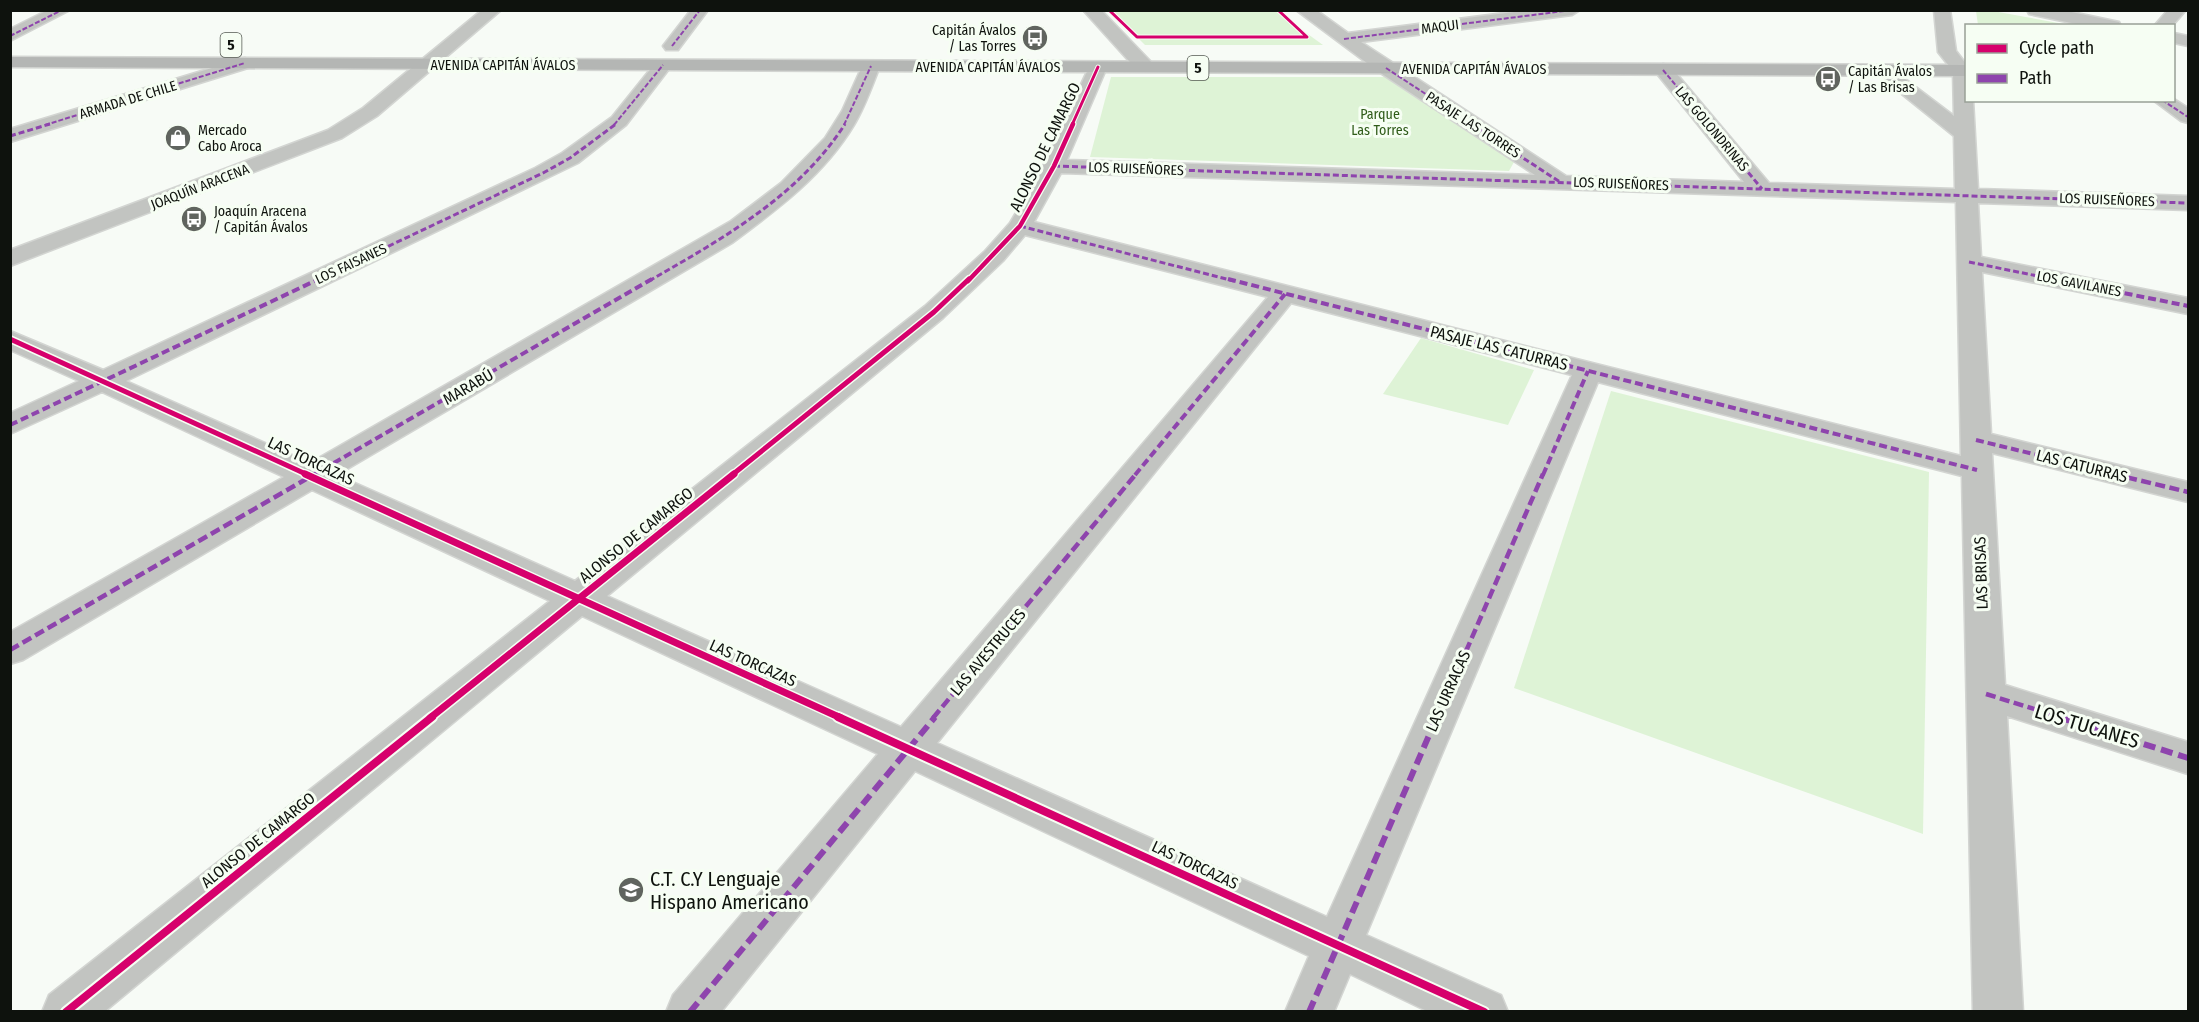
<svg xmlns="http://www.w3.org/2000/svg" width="2199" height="1022" viewBox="0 0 2199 1022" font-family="'Fira Sans Condensed',sans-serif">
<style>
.green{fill:#def3d6}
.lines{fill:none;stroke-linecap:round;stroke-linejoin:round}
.minor-casing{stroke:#d3d5d2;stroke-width:3}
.highway-casing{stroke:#d3d5d2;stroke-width:3}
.minor{fill:#c2c4c1;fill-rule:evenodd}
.highway{fill:#b4b6b4;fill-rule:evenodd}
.quiet-far4{stroke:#8e44ad;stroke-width:2;stroke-dasharray:5 2;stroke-linecap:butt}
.quiet-far3{stroke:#8e44ad;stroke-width:3;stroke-dasharray:6 3;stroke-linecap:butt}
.quiet-far2{stroke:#8e44ad;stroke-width:4;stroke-dasharray:8 4;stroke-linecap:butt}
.quiet-far1{stroke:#8e44ad;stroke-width:4.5;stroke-dasharray:10 4.5;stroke-linecap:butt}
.quiet{stroke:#8e44ad;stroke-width:6;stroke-dasharray:12 6;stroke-linecap:butt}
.cycleway-far4-casing{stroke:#f6fef3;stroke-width:5}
.cycleway-far3-casing{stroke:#f6fef3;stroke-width:7}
.cycleway-far2-casing{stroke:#f6fef3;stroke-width:8}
.cycleway-far1-casing{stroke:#f6fef3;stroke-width:10}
.cycleway-casing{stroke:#f6fef3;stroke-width:12}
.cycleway-far4{stroke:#d6006c;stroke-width:3}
.cycleway-far3{stroke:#d6006c;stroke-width:4.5}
.cycleway-far2{stroke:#d6006c;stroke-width:5}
.cycleway-far1{stroke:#d6006c;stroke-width:7}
.cycleway{stroke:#d6006c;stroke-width:8}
.labels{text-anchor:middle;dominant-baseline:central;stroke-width:6;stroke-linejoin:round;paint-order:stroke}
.far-street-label{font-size:14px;fill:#0e120d;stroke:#f6fef3}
.far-poi-label{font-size:14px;fill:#0e120d;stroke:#f6fef3;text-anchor:start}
.far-park-label{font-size:14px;fill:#305c1a;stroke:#f6fef3}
.shield{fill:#f6fef3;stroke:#545952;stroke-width:1.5}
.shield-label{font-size:15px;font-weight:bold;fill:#0e120d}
.street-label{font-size:16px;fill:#0e120d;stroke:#f6fef3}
.near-street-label{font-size:20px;fill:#0e120d;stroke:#f6fef3}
.near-poi-label{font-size:20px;fill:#0e120d;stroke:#f6fef3;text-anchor:start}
</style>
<rect width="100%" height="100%" fill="#f7fbf6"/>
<g class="green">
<polygon points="1111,11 1276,11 1323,45 1145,45"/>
<polygon points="1976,11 1993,11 2069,25 1978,25"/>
<polygon points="1111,77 1395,77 1514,162 1509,171 1090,157"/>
<polygon points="1421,338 1534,370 1508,425 1383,394"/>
<polygon points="1611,391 1929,472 1923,834 1514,688"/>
</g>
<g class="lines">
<g class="minor-casing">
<g id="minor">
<polygon points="48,10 70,10 10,41 10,29"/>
<polygon points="482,10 501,10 377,116 342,138 10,266 10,250 328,130 363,108"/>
<polygon points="691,10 708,10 678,50 666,50 663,46"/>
<polygon points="1083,10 1101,10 1152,63 1154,67 1152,71 1138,71"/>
<path d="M1296,10H1316L1348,33L1529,10H1580L1572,15L1361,42L1566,176L1744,182L1654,70L1663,64L1670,66L1769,183L1955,189L1954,136L1872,70L1881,64L1888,66L1954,116L1953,71L1938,52L1934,10H1950L1956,51L1966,64V100H1973L1978,189L2188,196V210L1978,203L1981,257L2188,298V314L1982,272L1991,434L2188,482V502L1992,453L2005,685L2188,742V774L2007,716L2023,1012H1973L1962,476L1598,382L1366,935L1501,995L1508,1012H1429L1350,974L1334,1012H1285L1309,956L915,771L721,1012H666L673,995L878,754L582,616L104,1012H42L49,995L550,601L312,490L23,660L10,664V632L284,477L102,392L10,434V413L79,381L10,350V331L103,370L535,168L562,153L612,117L657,61H669L672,65L626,125L578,163L126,381L310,463L731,221L781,183L825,138L842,111L864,62H878L880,66C872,86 865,107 854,125C824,175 778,209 732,243L337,475L575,581L925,306L985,251L1010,223L1043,166L1091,63H1105L1107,67L1067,160L1535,175L1379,72ZM1061,173L1956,202L1961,456L1034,222ZM1025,235L1268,297L901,727L607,596L943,318L1003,261ZM1291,303L1572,375L1327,917L937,743Z"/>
<polygon points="2027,10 2062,10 2119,22 2121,26 2086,26 2029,14"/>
<polygon points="2168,10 2186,10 2172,26 2154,26"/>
<polygon points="2174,33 2188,36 2188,46 2174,43"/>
<polygon points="245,58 254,63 251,67 10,142 10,129"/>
<polygon points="2174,99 2188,108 2188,123 2181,121 2153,100"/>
</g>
</g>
<g class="highway-casing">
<polygon id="highway" points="10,57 1966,65 1966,76 10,67"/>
</g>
<use href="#minor" class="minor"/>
<use href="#highway" class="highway"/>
<g class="quiet-far4">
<polyline points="10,36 62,10"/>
<polyline points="1344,39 1572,10"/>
<polyline points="672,46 700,10"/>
<polyline points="1386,68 1473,125"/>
<polyline points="1663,70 1709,125"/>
<polyline points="2162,100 2188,117"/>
<polyline points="45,125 245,63"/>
<polyline points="614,125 663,65"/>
<polyline points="844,125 871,66"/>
</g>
<g class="quiet-far3">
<polyline points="1471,124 1560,182"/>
<polyline points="1708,124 1762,189"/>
<polyline points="10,136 50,124"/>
<polyline points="1054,166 2188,203"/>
<polyline points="1020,226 1234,281"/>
<polyline points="1969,262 2062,281"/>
<polyline points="315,281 543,173 570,158 616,124"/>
<path d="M649,281C722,239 799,196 845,124"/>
</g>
<g class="quiet-far2">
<polyline points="1228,279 1977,470"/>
<polyline points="2054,279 2188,306"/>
<polyline points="10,425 319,279"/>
<polyline points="1976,440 2119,475"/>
<polyline points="313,475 652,279"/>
<polyline points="1135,475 1285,294"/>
<polyline points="1543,475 1588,371"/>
</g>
<g class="quiet-far1">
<polyline points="2113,474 2188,492"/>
<polyline points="10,650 315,474"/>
<polyline points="1986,694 2063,718"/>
<polyline points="933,718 1136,474"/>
<polyline points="1437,718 1543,474"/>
</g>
<g class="quiet">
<polyline points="2058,717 2188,758"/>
<polyline points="690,1012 935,717"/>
<polyline points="1309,1012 1437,717"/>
</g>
<g class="cycleway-far4-casing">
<g id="cycleway-far4">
<polyline points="1109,10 1137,37 1307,37 1278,10"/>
<polyline points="1072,125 1098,67"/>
</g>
</g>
<g class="cycleway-far3-casing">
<polyline id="cycleway-far3" points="968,281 1020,226 1054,166 1073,124"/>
</g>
<g class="cycleway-far2-casing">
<g id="cycleway-far2">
<polyline points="10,339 308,475"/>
<polyline points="732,475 934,312 969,279"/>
</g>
</g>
<g class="cycleway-far1-casing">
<g id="cycleway-far1">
<polyline points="305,474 841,718"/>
<polyline points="430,718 734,474"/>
</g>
</g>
<g class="cycleway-casing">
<g id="cycleway">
<polyline points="838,717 1484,1012"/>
<polyline points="66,1012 432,717"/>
</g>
</g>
<use href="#cycleway-far4" class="cycleway-far4"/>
<use href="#cycleway-far3" class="cycleway-far3"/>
<use href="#cycleway-far2" class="cycleway-far2"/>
<use href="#cycleway-far1" class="cycleway-far1"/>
<use href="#cycleway" class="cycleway"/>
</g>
<defs>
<g id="bus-disc" transform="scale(1.35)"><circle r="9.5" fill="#60645f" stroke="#f6fef3"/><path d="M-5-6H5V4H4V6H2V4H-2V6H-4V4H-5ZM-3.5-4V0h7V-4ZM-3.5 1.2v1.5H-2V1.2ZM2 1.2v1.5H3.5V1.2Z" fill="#fff"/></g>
<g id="shop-disc" transform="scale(1.35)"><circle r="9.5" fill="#60645f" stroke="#f6fef3"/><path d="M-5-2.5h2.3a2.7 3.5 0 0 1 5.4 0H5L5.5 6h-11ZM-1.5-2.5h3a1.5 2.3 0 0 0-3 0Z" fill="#fff"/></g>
<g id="school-disc" transform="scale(1.35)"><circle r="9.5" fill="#60645f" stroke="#f6fef3"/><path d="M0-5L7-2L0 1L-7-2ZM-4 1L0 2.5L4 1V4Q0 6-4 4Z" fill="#fff"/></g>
</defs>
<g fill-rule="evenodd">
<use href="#bus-disc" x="1035" y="38"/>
<use href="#bus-disc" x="1828" y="79"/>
<use href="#shop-disc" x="178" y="138"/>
<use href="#bus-disc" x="194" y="219"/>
<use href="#school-disc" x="631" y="890"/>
</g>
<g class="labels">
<g class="far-street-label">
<text transform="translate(1440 27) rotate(-7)">MAQUI</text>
<text x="503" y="65">AVENIDA CAPITÁN ÁVALOS</text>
<text x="988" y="67">AVENIDA CAPITÁN ÁVALOS</text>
<text x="1474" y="69">AVENIDA CAPITÁN ÁVALOS</text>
<text transform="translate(128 100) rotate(-17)">ARMADA DE CHILE</text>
<text transform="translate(1473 125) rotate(33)">PASAJE LAS TORRES</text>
<text transform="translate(1712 129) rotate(50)">LAS GOLONDRINAS</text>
<text transform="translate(1136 169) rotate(2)">LOS RUISEÑORES</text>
<text transform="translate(1621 184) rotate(2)">LOS RUISEÑORES</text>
<text transform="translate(200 187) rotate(-21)">JOAQUÍN ARACENA</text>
<text transform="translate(2107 200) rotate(2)">LOS RUISEÑORES</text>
<text transform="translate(351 264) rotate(-25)">LOS FAISANES</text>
<text transform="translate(2079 284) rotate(11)">LOS GAVILANES</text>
</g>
<g class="far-poi-label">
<text x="1016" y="30" text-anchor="end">Capitán Ávalos<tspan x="1016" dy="16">/ Las Torres</tspan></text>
<text x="1848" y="71">Capitán Ávalos<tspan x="1848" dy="16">/ Las Brisas</tspan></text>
<text x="198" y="130">Mercado<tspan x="198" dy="16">Cabo Aroca</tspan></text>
<text x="214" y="211">Joaquín Aracena<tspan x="214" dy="16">/ Capitán Ávalos</tspan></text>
</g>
<g class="far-park-label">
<text x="1380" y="114">Parque<tspan x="1380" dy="16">Las Torres</tspan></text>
</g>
<g class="shield">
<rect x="220.5" y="33" width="21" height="24" rx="4.5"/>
<rect x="1187.5" y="56" width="21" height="24" rx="4.5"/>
</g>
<g class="shield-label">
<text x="231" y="45">5</text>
<text x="1198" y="68">5</text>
</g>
<g class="street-label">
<text transform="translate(1045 147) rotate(-64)">ALONSO DE CAMARGO</text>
<text transform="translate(1499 348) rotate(14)">PASAJE LAS CATURRAS</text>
<text transform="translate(468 387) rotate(-30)">MARABÚ</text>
<text transform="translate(311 461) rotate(25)">LAS TORCAZAS</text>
<text transform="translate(2082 466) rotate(14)">LAS CATURRAS</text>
<text transform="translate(636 535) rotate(-39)">ALONSO DE CAMARGO</text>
<text transform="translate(1981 573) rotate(-92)">LAS BRISAS</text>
<text transform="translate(988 652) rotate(-50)">LAS AVESTRUCES</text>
<text transform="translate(753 663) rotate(24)">LAS TORCAZAS</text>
<text transform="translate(1448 691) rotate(-66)">LAS URRACAS</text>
<text transform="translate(258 840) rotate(-39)">ALONSO DE CAMARGO</text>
<text transform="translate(1195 865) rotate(25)">LAS TORCAZAS</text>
</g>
<g class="near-street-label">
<text transform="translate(2087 726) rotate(17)">LOS TUCANES</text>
</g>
<g class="near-poi-label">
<text x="650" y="879">C.T. C.Y Lenguaje<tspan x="650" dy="23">Hispano Americano</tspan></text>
</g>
</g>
<rect width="2199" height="1022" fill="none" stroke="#0e120d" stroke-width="24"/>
<rect x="1965" y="24" width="210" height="78" fill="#f6fef3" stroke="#99a097" stroke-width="1.5"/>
<rect x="1977" y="44" width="30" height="9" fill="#d6006c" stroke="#99a097" stroke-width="1.5"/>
<text x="2019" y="54" font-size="18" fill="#0e120d">Cycle path</text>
<rect x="1977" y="74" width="30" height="9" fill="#8e44ad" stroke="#99a097" stroke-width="1.5"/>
<text x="2019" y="84" font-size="18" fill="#0e120d">Path</text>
</svg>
